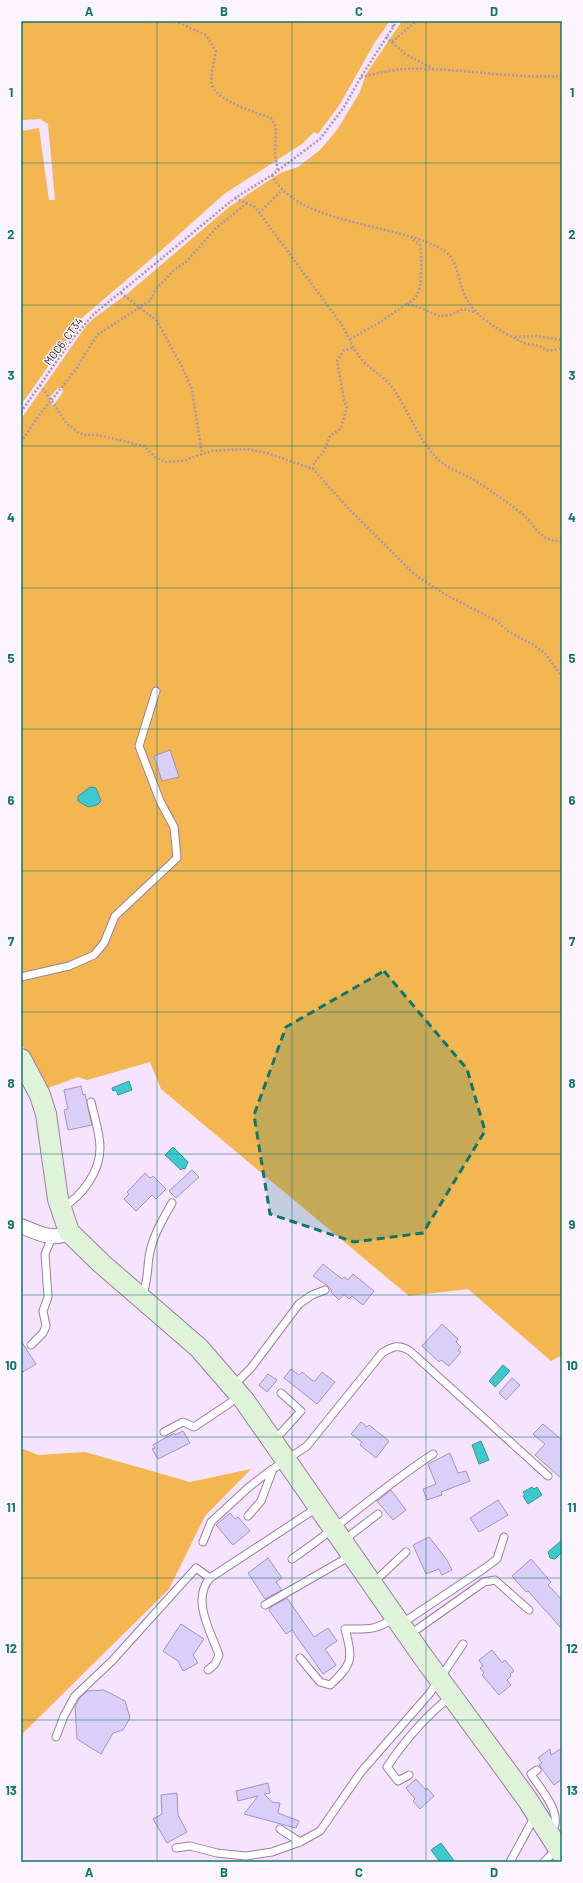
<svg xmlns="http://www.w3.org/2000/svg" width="583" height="1883" viewBox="0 0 583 1883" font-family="Barlow,sans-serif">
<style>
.green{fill:#f3b650;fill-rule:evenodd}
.water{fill:#3ec9cc;stroke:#37959c}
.building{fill:#dacff9;stroke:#a094c0}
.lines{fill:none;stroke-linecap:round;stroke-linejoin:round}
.lane-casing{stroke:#9b7ea5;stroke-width:9}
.street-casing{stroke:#9b7ea5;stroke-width:16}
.secondary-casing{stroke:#9b7ea5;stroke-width:22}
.path{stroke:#a897ad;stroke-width:2.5;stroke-dasharray:2 2;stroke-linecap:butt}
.lane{stroke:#fff;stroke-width:7}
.street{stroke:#fff;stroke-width:14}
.secondary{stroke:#dff3d8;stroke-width:20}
.marked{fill:#0f766e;fill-opacity:0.2;stroke:#0f766e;stroke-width:3;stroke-dasharray:8 5;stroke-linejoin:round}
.grid{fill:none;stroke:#0f766e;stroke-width:1;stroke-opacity:0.55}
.labels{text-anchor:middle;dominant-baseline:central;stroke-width:3;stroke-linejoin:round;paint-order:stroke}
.street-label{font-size:11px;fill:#281c2c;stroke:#fcf5fe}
.neatline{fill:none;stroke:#0f766e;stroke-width:1.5}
.grid-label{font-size:13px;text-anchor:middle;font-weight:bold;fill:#0f766e}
</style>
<rect width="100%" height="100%" fill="#f6e3fd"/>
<g class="green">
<polygon points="21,21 390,21 375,42 340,104 318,134 314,132 302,144 224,194 165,247 83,317 21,405 21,131 39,128 49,200 55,200 48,124 40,119 21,120"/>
<path d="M402,21H562V1355L551,1361L468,1289L409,1296L161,1089L150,1062L87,1080L78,1077L48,1088L21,1043V419L86,326L94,318L127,294L229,207L280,173L298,167L320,150L337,130L360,92L366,74ZM58,388H62L63,392L53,406L49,398Z"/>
<polygon points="21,1448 38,1455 85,1452 190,1482 251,1469 205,1516 169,1589 21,1735"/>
</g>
<g class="water">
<polygon points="90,787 96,788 101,801 97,805 88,807 78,801 78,796"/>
<polygon points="129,1081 132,1090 118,1095 116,1090 113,1091 112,1088"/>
<polygon points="173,1147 188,1162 185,1169 182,1168 181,1170 165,1155"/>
<polygon points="503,1365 510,1371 495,1387 489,1381"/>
<polygon points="481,1441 489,1460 479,1464 472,1445"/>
<polygon points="532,1487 534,1489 537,1487 542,1495 528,1504 523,1496 525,1495 523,1492"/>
<polygon points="562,1540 562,1552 555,1559 550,1558 548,1552"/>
<polygon points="441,1843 455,1862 440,1862 431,1850"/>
</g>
<g class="building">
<polygon points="170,750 179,777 162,781 154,756"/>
<polygon points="81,1086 83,1095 85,1094 92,1125 68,1130 64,1110 68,1109 64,1090"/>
<polygon points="192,1170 199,1177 176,1198 169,1191"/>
<polygon points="145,1173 150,1178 153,1176 166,1189 156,1199 152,1195 136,1211 124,1199 129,1194 127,1192"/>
<polygon points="323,1264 342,1279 344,1277 348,1280 353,1274 374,1291 363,1305 352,1296 349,1299 344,1294 339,1300 331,1292 332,1291 328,1286 313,1276"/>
<polygon points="442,1324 458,1339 456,1342 461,1347 458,1350 461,1352 449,1366 441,1360 439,1362 422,1346"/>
<polygon points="21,1341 36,1364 21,1373"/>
<polygon points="291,1369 299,1375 302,1372 313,1381 315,1381 322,1372 335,1382 317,1404 284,1378"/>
<polygon points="268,1374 277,1380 267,1392 259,1385"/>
<polygon points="512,1378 520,1385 506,1400 499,1393"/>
<polygon points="361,1422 367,1427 369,1425 389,1441 376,1458 360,1445 362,1442 351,1434"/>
<polygon points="543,1424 562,1440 562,1479 535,1455 545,1444 533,1434"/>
<polygon points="183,1431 190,1443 158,1459 152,1449 155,1448 153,1445 174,1433 175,1435"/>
<polygon points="450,1453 458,1473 466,1471 470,1481 441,1492 442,1495 427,1500 423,1489 436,1484 428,1464"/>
<polygon points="391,1490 406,1510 393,1520 377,1501"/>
<polygon points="498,1500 508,1515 479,1532 470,1518"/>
<polygon points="230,1513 235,1519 238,1517 250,1531 233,1545 216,1525"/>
<polygon points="429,1537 447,1560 452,1570 442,1575 439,1569 426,1574 413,1545"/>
<polygon points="268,1558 282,1578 276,1582 282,1590 265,1599 248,1573"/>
<polygon points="531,1559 551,1582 548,1585 562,1600 562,1629 528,1591 526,1592 512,1576"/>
<polygon points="287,1598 314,1637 328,1628 337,1641 325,1649 336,1665 323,1674 292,1630 286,1634 269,1610 271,1607"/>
<polygon points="181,1624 204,1639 193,1655 198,1663 183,1671 178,1661 163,1651"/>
<polygon points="492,1650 502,1663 505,1660 514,1671 510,1674 511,1676 507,1680 511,1685 499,1695 482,1675 484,1673 480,1668 483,1666 479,1660"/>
<polygon points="104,1690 125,1701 130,1718 123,1730 113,1733 101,1754 77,1739 75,1706 79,1699 87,1691"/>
<polygon points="562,1748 562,1779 554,1785 539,1765 542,1763 538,1758 550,1749 551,1755"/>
<polygon points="416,1779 426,1790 427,1788 434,1796 420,1809 413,1801 415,1799 406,1788"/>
<polygon points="268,1783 270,1793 264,1794 272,1802 280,1803 278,1813 299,1821 296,1828 244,1814 258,1796 238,1801 236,1791"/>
<polygon points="177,1793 178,1815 187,1832 167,1843 153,1819 162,1814 161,1795"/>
</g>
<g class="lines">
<g class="lane-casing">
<g id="lane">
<polyline points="21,977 69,966 94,955 104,943 115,916 177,858 174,827 160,801 139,746 156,691"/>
<path d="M62,1208C82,1196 100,1172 100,1148C100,1133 94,1116 91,1102"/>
<path d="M142,1297C148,1282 147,1272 149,1257C152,1237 162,1221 172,1203"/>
<polyline points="31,1345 43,1333 46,1326 43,1311 48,1297 45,1254 52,1237"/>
<polyline points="233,1386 251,1368 299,1304 312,1295 325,1290"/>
<polyline points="164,1432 183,1422 194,1427 230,1403 239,1395"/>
<polyline points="273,1440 282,1432 301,1411 281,1393"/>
<path d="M248,1516L261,1501L273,1469L307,1446L382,1353C393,1346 399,1344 410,1351L548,1476"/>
<polyline points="344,1540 378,1514"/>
<polyline points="203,1542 211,1522 249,1487 271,1470"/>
<path d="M292,1559C340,1526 384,1486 433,1454"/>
<polyline points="374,1582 406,1552"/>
<polyline points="265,1605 352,1555"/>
<polyline points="401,1624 485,1568 497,1559 504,1537"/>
<polyline points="409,1635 484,1582 495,1580 529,1610"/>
<path d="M300,1658L320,1682L330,1685C353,1664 353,1659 345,1629C367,1629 375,1631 394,1618"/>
<path d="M208,1670L215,1664L219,1655C211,1632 191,1600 210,1578L318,1507"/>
<polyline points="56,1737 64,1716 75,1696 112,1661 196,1568 210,1578"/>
<path d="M537,1770L531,1774C540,1789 558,1807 555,1825L549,1830"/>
<path d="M409,1775L398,1781L387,1767C405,1740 425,1717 450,1697"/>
<polyline points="280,1829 300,1842"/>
<polyline points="176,1848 190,1846 217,1853 246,1856 272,1852 300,1842 320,1831 361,1772 430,1693 463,1644"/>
<polyline points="510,1862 535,1816"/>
<polyline points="544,1862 557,1849"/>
</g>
</g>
<g class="street-casing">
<path id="street" d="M21,1226C36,1232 54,1242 69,1232"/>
</g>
<g class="secondary-casing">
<polyline id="secondary" points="21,1059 40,1095 46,1114 58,1199 69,1232 102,1264 199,1348 244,1400 421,1654 527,1799 562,1854"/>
</g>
<g class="path">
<path d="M175,21L206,35L216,51C214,61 210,74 212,85C217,101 257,113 271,118L276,127L275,155L278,171"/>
<polyline points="392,21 393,27"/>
<polyline points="386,37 405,54 434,69"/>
<polyline points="392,42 416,21"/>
<path d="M361,77C375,74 390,70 403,69C456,67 509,79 562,76"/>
<path d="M272,175C296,225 398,223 443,250C459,259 458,284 466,298C477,319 503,333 524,343C529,345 534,344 539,346C542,347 544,350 547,350C552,351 558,349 562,348"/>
<path d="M235,198L255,207L342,325C349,337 353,350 363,361C373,371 386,378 394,390C411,414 420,447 445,465C453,470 463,474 472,479C489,489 504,500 520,512C535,523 539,543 562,541"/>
<polyline points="259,213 282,190"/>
<polyline points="121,293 157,321 182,367 192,389 202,455"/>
<path d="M406,304C411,302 416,298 418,293C422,285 422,255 420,245L411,238"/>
<polyline points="515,337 536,336 562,340"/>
<polyline points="350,339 382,321 406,304 418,307 439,316 450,315 463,309 475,312"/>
<polyline points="40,385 52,401 66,423 79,433 85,435 98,435 144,446 155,457 165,462 182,461 211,451 246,449 267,453 313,469 349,509 414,574 446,595 497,621 509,632 532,644 545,653 562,677"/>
<polyline points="21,412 73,338 94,314 235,198 272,175 320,139 344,107 361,77 397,21"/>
<polyline points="21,442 40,414 74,372 97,335 151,300 155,290 175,269 186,262 216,228 247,203"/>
<polyline points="313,469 314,463 324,451 330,436 341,428 347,407 344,401 337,361 344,350 353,348"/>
</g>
<use href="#lane" class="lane"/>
<use href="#street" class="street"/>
<use href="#secondary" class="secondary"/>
</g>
<path class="marked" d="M384,971L467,1069L485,1131L423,1233L354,1242L270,1214L254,1115L286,1027Z"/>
<path class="grid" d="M157,21V1862M292,21V1862M426,21V1862M21,163H562M21,305H562M21,446H562M21,588H562M21,729H562M21,871H562M21,1012H562M21,1154H562M21,1295H562M21,1437H562M21,1578H562M21,1720H562"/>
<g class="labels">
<g class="street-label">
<text transform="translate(63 341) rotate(-53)">MOC6, CT34</text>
</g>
</g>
<rect width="583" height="1883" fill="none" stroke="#fcf5fe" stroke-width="44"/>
<rect x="22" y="22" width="539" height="1839" class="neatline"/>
<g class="grid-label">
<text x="89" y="16">A</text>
<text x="224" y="16">B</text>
<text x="359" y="16">C</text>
<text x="494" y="16">D</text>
<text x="11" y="97">1</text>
<text x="572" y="97">1</text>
<text x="11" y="239">2</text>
<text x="572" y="239">2</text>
<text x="11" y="380">3</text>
<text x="572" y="380">3</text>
<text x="11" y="522">4</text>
<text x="572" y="522">4</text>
<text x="11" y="663">5</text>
<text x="572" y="663">5</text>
<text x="11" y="805">6</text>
<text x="572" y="805">6</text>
<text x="11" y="946">7</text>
<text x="572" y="946">7</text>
<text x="11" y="1088">8</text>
<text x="572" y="1088">8</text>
<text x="11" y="1229">9</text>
<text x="572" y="1229">9</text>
<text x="11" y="1370">10</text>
<text x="572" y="1370">10</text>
<text x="11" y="1512">11</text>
<text x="572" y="1512">11</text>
<text x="11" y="1653">12</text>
<text x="572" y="1653">12</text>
<text x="11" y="1795">13</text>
<text x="572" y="1795">13</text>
<text x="89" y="1877">A</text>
<text x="224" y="1877">B</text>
<text x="359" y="1877">C</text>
<text x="494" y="1877">D</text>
</g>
</svg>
